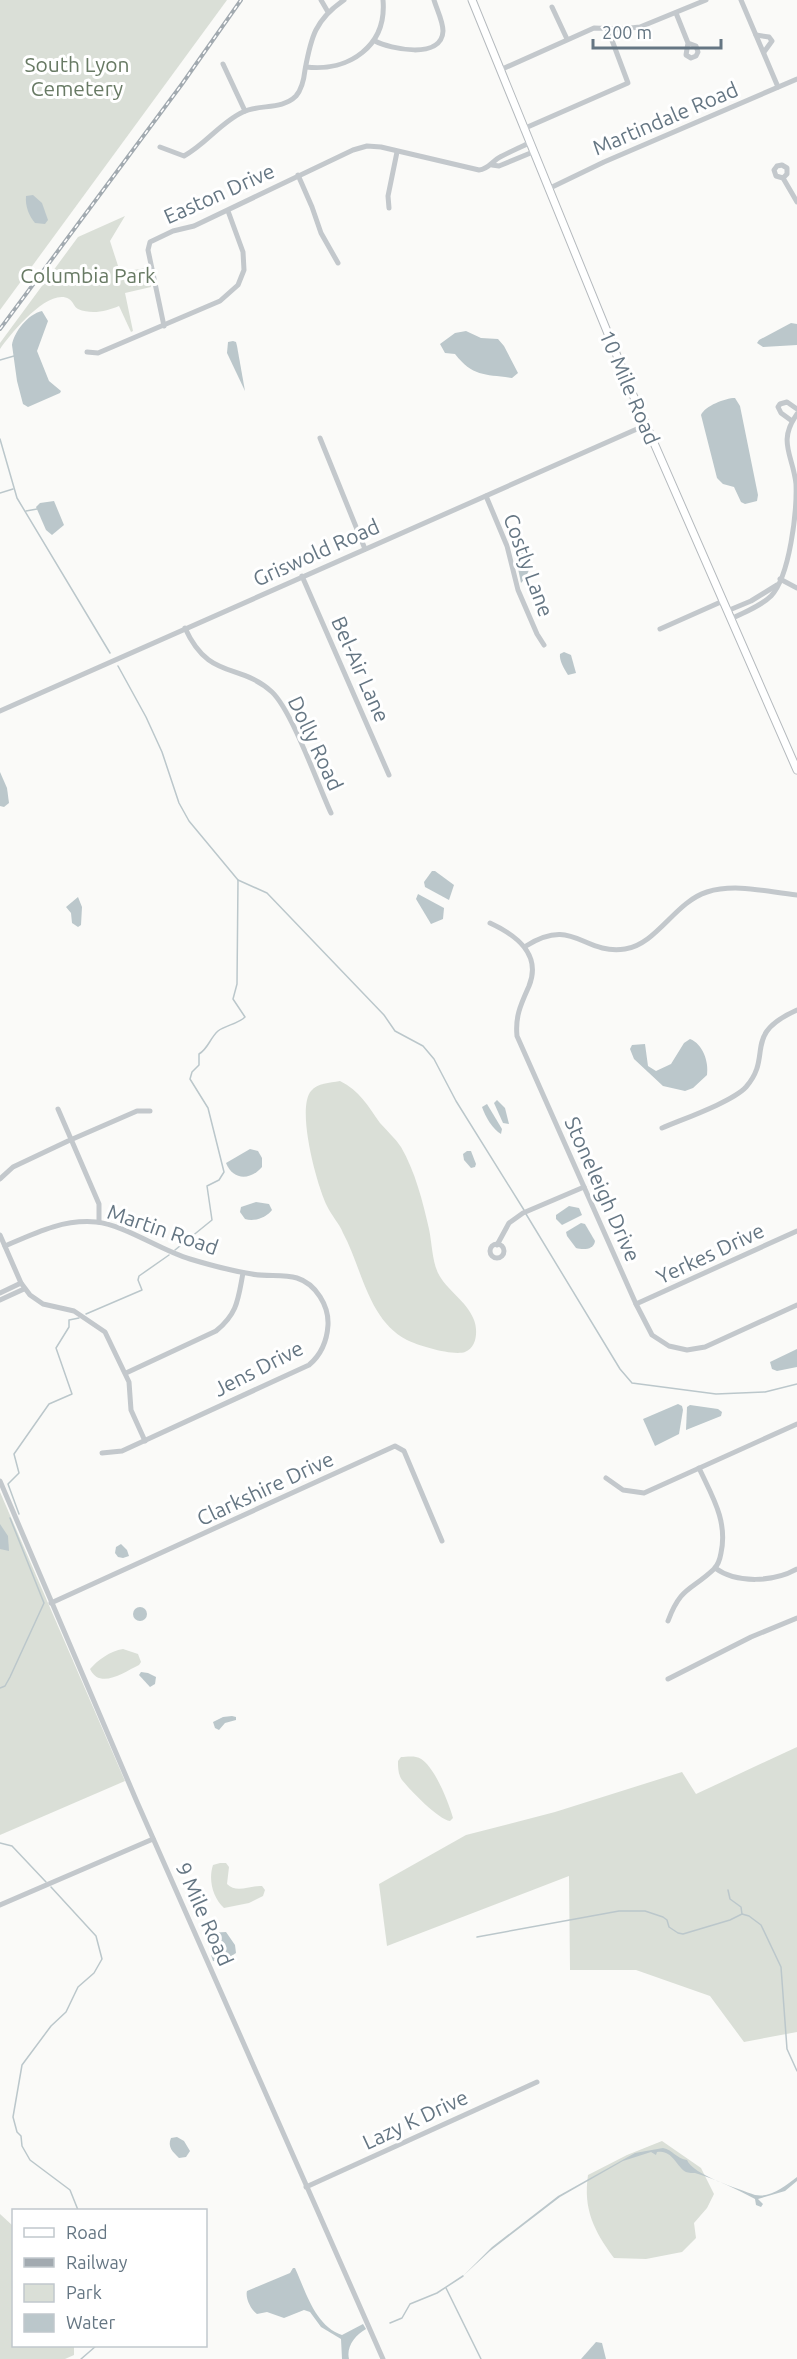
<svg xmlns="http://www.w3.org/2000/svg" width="797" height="2359" viewBox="0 0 797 2359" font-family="Ubuntu,sans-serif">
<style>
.green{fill:#dadfd7}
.water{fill:#bbc7cb}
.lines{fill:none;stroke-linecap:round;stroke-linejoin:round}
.stream{stroke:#bbc7cb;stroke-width:1.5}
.major-casing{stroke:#b5babe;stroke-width:9}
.minor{stroke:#c3c8cc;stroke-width:5}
.major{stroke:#fff;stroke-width:7}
.rail-casing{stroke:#a2aab0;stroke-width:4}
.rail{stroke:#fff;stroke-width:1.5;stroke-dasharray:4.5;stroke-linecap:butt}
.labels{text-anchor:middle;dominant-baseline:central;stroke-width:6;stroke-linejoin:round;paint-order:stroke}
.park-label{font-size:21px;fill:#687a64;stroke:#fff}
.street-label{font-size:21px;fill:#657683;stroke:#fff}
</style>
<rect width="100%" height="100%" fill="#fafaf8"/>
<g class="green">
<polygon points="0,0 227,0 0,310"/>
<path d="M125,216L110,241L120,272L147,268L151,287L125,293L133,331L131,332L119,306C107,311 92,315 78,309C74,307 73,301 69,299C48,287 10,335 0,349V343L78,237Z"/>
<path d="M340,1081C359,1090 368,1106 380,1123C387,1131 395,1138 401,1147C415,1171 423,1202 429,1229C432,1243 432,1260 438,1273C446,1290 467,1301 474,1320C478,1330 477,1348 465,1352C453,1356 419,1346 407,1340C368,1320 362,1268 343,1233C339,1223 331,1215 327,1206C317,1186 296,1109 311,1091C318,1083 329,1083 340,1081Z"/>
<polygon points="0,1492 125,1781 0,1835"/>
<path d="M123,1649L138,1654L141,1662L139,1665C124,1672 100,1690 90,1669C98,1660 110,1651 123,1649Z"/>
<polygon points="797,1747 797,2032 744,2042 710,1996 636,1970 570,1970 569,1876 387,1946 379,1884 466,1835 555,1812 682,1772 696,1794"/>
<path d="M401,1757C405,1757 411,1756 416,1757C432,1759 449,1803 453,1818L450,1821C439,1820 410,1790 402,1780C398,1774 398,1767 398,1761Z"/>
<path d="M220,1863H226L229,1867L227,1884C237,1894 250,1885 262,1886L265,1890L263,1896L249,1903L224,1908C213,1898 208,1880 213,1865Z"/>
<path d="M662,2141L701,2168L714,2194L707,2208L694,2223L696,2238L682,2252L646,2259L614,2258C594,2231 583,2209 588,2175L627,2155Z"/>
<polygon points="0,2214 13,2226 14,2346 74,2346 74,2355 65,2359 0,2359"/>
</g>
<g class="water">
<path d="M33,195L42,203L48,220L45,224L35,223C29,216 25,206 26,196Z"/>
<path d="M42,311L48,321L37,351L49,381L61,391L60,393L28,407L23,404L17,381L12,345C14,332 28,314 42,311Z"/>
<polygon points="791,323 797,324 797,345 763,347 757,343 759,340"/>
<path d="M466,331L481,338L498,339L504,346L518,373L512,378C485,374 473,377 455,354L445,353L440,344L455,333Z"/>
<polygon points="233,341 236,342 237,346 245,391 227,353 228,342"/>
<path d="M735,398L740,406L758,495L757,501L745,504L741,502L734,487L723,484L717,478L701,415C705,406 725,398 735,398Z"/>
<polygon points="54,501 64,525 52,535 46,530 36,507 40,503"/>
<path d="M522,543C537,550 531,573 521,583L514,549L516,544Z"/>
<path d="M564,652L571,655L576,673L568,675C564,669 559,660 560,654Z"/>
<polygon points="0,772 7,788 9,803 4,807 0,806"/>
<polygon points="432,871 435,871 454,885 449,900 425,887 424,882"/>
<polygon points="418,894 444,908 443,919 431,924 416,899"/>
<polygon points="78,897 82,907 81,925 78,927 72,923 71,913 66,907"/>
<path d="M690,1039C703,1044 709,1062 707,1075L693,1088L685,1091L663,1086L634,1059L630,1049L632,1045L645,1044L648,1066L656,1071L671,1064L684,1043Z"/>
<polygon points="497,1100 505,1108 509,1124 503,1123 494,1103"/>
<path d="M487,1104L502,1129L501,1134C493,1130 485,1116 482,1107Z"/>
<path d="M250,1149L258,1151L262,1158V1167C251,1180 233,1181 226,1163Z"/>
<polygon points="467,1151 471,1151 476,1164 475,1167 471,1168 464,1160 463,1154"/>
<path d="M256,1202L269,1204L272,1210C266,1218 254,1222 245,1219L240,1212L241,1207Z"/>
<polygon points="569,1206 579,1208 582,1215 562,1225 556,1219 556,1215"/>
<path d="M581,1223L585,1224L595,1241C594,1250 583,1250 576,1248L567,1236L566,1232Z"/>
<polygon points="797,1349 797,1367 777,1371 772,1369 770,1362"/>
<polygon points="678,1404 682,1406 683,1410 679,1434 655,1446 643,1419"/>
<polygon points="690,1405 718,1409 722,1412 721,1416 686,1430 687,1407"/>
<polygon points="0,1524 8,1536 9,1551 0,1549"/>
<polygon points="121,1544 127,1550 129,1556 123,1558 118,1557 115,1553 116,1547"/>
<circle cx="140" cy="1614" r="7"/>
<polygon points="141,1672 148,1673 156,1677 155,1684 150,1687 139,1675"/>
<polygon points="232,1716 236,1717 236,1720 225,1723 219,1730 215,1728 213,1722 223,1717"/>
<polygon points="226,1932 235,1945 236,1953 222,1962 213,1961 211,1955 214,1949 208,1933"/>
<path d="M177,2137L184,2141L190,2151L186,2157L179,2158C173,2152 167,2147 171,2138Z"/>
<path d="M663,2148C673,2150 677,2159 687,2160C693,2175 739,2189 755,2195C771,2198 785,2186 797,2177V2181L785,2191L758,2199L763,2204L761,2207L756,2205L755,2199C736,2189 716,2179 695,2173C694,2173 688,2173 686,2172C676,2166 672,2149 657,2152L656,2155L651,2152L623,2161L560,2197L490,2251L463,2276L492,2247L558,2196L635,2153Z"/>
<path d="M293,2268H295C306,2292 315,2326 342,2335L363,2324L366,2329C355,2335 346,2347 349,2359H342L341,2339L321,2327L310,2312L304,2310L284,2318L267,2312L257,2314C251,2310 245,2298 247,2291L290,2273Z"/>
<polygon points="596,2342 602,2343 606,2359 581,2359"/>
</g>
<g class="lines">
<g class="stream">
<polyline points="0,360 14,356"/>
<polyline points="0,439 17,498 110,653"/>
<polyline points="0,493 13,489"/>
<polyline points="26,511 37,509"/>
<polyline points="118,666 146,717 162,752 179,803 189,821 238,880 267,893 384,1015 395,1031 423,1046 434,1059 456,1101 524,1210"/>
<polyline points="526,1214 620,1369 632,1383 716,1394 765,1392 797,1384"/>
<path d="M175,1250L212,1220L207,1186L219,1180L224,1172L208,1108L190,1079L192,1072L199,1065V1054C208,1049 210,1038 218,1031C226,1025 238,1024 245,1017L233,999L237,984L238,880"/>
<polyline points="86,1314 142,1290 138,1280 139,1276 169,1255"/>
<polyline points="19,1514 8,1484 19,1473 14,1454 49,1404 72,1394 56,1348 69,1327 69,1320 79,1318"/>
<polyline points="0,1688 5,1686 10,1677 44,1603 10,1518"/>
<polyline points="0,1843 12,1846 46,1882"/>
<polyline points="51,1887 96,1936 102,1959 94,1973 78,1987 66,2012 51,2026 22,2065 13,2117 17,2132 21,2136 22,2146 30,2160 70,2190 78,2210"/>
<polyline points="728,1890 730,1899 741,1907 742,1914"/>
<polyline points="477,1937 619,1911 645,1911 663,1917 667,1920 669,1927 678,1933 683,1934 730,1920 742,1914 749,1916 761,1925 781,1967 787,2049 797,2071"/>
<polyline points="446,2288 481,2359"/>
<polyline points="390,2323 402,2318 410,2304 437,2293 463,2276"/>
<polyline points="81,2359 96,2346"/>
</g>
<g class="major-casing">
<polyline id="major" points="472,0 633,395 797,770"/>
</g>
<g class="minor">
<polyline points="321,0 328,12"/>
<polyline points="741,0 778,87"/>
<polyline points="552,7 567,39"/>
<polyline points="676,13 688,43 696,46 698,52 696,56 691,58 686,55 688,43"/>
<polyline points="756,35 769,37 772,41 764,52"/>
<path d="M375,41C390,49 442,60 443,31C443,21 437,10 434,0"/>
<polyline points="223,64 245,111"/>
<path d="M306,67C349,72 387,46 383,0"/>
<polyline points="500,70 594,28 621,29 640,27 706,0"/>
<polyline points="523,129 628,83 607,27"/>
<path d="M160,147L184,156C206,144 221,122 243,112C260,104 282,110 296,96C302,89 304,79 305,70C311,37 315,20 344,0"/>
<polyline points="492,165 499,166 533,152"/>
<polyline points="298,175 312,207 321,233 338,263"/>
<polyline points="783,178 787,174 787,168 782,165 777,166 774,170 776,176 783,178 797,202"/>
<polyline points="548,189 604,162 797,79"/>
<polyline points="389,208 388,196 397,152"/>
<path d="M164,326L148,250L150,242L173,231L194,226L353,150L367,146L381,147L479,170C489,169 492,161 500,157C509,152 519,148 529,143"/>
<polyline points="87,352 98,353 220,301 238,285 244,270 243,252 228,211"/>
<polyline points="792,421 781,413 778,407 780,404 787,402 797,409"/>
<polyline points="320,438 365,549"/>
<polyline points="486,496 507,546 518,590 537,634 544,645"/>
<polyline points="302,576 389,775"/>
<polyline points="780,579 797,588"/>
<polyline points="727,611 751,601 777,585"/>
<path d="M731,619C744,612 760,607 771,596C790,576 797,511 796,484C793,455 777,442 797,414"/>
<path d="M185,628C209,681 239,662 272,692C292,711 318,785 331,813"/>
<polyline points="660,629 723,601"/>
<polyline points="0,711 646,425"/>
<path d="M490,923C516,935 542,954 529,986C521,1004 515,1016 517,1036L636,1304L652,1335L669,1346L687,1350L705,1347L797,1305"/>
<path d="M526,946C574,916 582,955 625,949C657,944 675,902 707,892C736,883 767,892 797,895"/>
<polyline points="58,1109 99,1204 99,1222"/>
<path d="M662,1128C683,1119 732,1102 746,1087C774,1055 741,1035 797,1010"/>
<polyline points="0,1179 13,1167 68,1141 137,1111 150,1111"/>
<polyline points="0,1235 21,1283 30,1295 43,1304 74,1311 105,1332 129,1382 131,1410 145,1441"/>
<circle cx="497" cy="1251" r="7"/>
<polyline points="497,1245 509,1223 523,1213 584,1187"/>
<path d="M5,1246C35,1233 63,1219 96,1222C125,1225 160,1250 190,1259C210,1265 231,1271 252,1274C266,1277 283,1274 297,1278C316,1284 329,1306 328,1325C327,1341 322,1354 309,1365L122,1451L102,1453"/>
<polyline points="0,1293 21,1283"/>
<polyline points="0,1300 24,1289"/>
<polyline points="636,1304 797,1231"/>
<path d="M126,1373L216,1331C238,1313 238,1299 243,1273"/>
<polyline points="606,1478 623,1490 644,1493 797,1424"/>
<polyline points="0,1481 137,1802 383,2359"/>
<path d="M715,1568C737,1584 774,1582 797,1569"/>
<polyline points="51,1603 395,1446 404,1451 442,1541"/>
<path d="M668,1621C681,1586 691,1591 714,1569C718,1565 720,1559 721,1553C728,1521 712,1496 699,1468"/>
<polyline points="668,1679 751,1637 797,1618"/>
<polyline points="0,1905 153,1839"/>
<polyline points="306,2187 537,2082"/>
</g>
<use href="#major" class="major"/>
<g class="rail-casing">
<polyline id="rail" points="0,329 182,84 241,0"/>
</g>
<use href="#rail" class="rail"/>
</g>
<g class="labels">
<g class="park-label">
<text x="77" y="64">South Lyon<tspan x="77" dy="24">Cemetery</tspan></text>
<text x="88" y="275">Columbia Park</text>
</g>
<g class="street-label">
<text transform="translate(665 118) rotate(-23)">Martindale Road</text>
<text transform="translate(219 193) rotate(-24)">Easton Drive</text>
<text transform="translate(630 387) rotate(67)">10 Mile Road</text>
<text transform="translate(316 552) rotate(-24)">Griswold Road</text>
<text transform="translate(529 565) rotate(70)">Costly Lane</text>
<text transform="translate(361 669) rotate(66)">Bel-Air Lane</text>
<text transform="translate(316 743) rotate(65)">Dolly Road</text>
<text transform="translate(603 1189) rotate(66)">Stoneleigh Drive</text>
<text transform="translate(163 1229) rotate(19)">Martin Road</text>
<text transform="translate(710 1253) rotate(-25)">Yerkes Drive</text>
<text transform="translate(258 1368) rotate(-27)">Jens Drive</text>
<text transform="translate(265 1488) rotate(-25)">Clarkshire Drive</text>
<text transform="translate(205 1914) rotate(66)">9 Mile Road</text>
<text transform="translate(415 2119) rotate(-25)">Lazy K Drive</text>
</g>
</g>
<rect x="12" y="2209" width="195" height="138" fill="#ffffff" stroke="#c1c8cd" stroke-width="1.5"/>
<rect x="24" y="2228" width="30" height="9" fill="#ffffff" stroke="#c1c8cd" stroke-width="1.5"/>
<text x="66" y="2239" font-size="18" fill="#657683">Road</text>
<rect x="24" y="2258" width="30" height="9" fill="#a2aab0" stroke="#c1c8cd" stroke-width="1.5"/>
<text x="66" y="2269" font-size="18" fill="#657683">Railway</text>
<rect x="24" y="2284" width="30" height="18" fill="#dadfd7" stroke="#c1c8cd" stroke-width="1.5"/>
<text x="66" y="2299" font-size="18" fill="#657683">Park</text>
<rect x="24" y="2314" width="30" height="18" fill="#bbc7cb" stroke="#c1c8cd" stroke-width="1.5"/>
<text x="66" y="2329" font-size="18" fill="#657683">Water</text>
<path d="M593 39v9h128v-9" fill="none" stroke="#657683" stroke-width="3"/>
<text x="602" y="39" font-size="18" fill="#657683" stroke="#ffffff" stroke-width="4.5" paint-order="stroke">200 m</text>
</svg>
